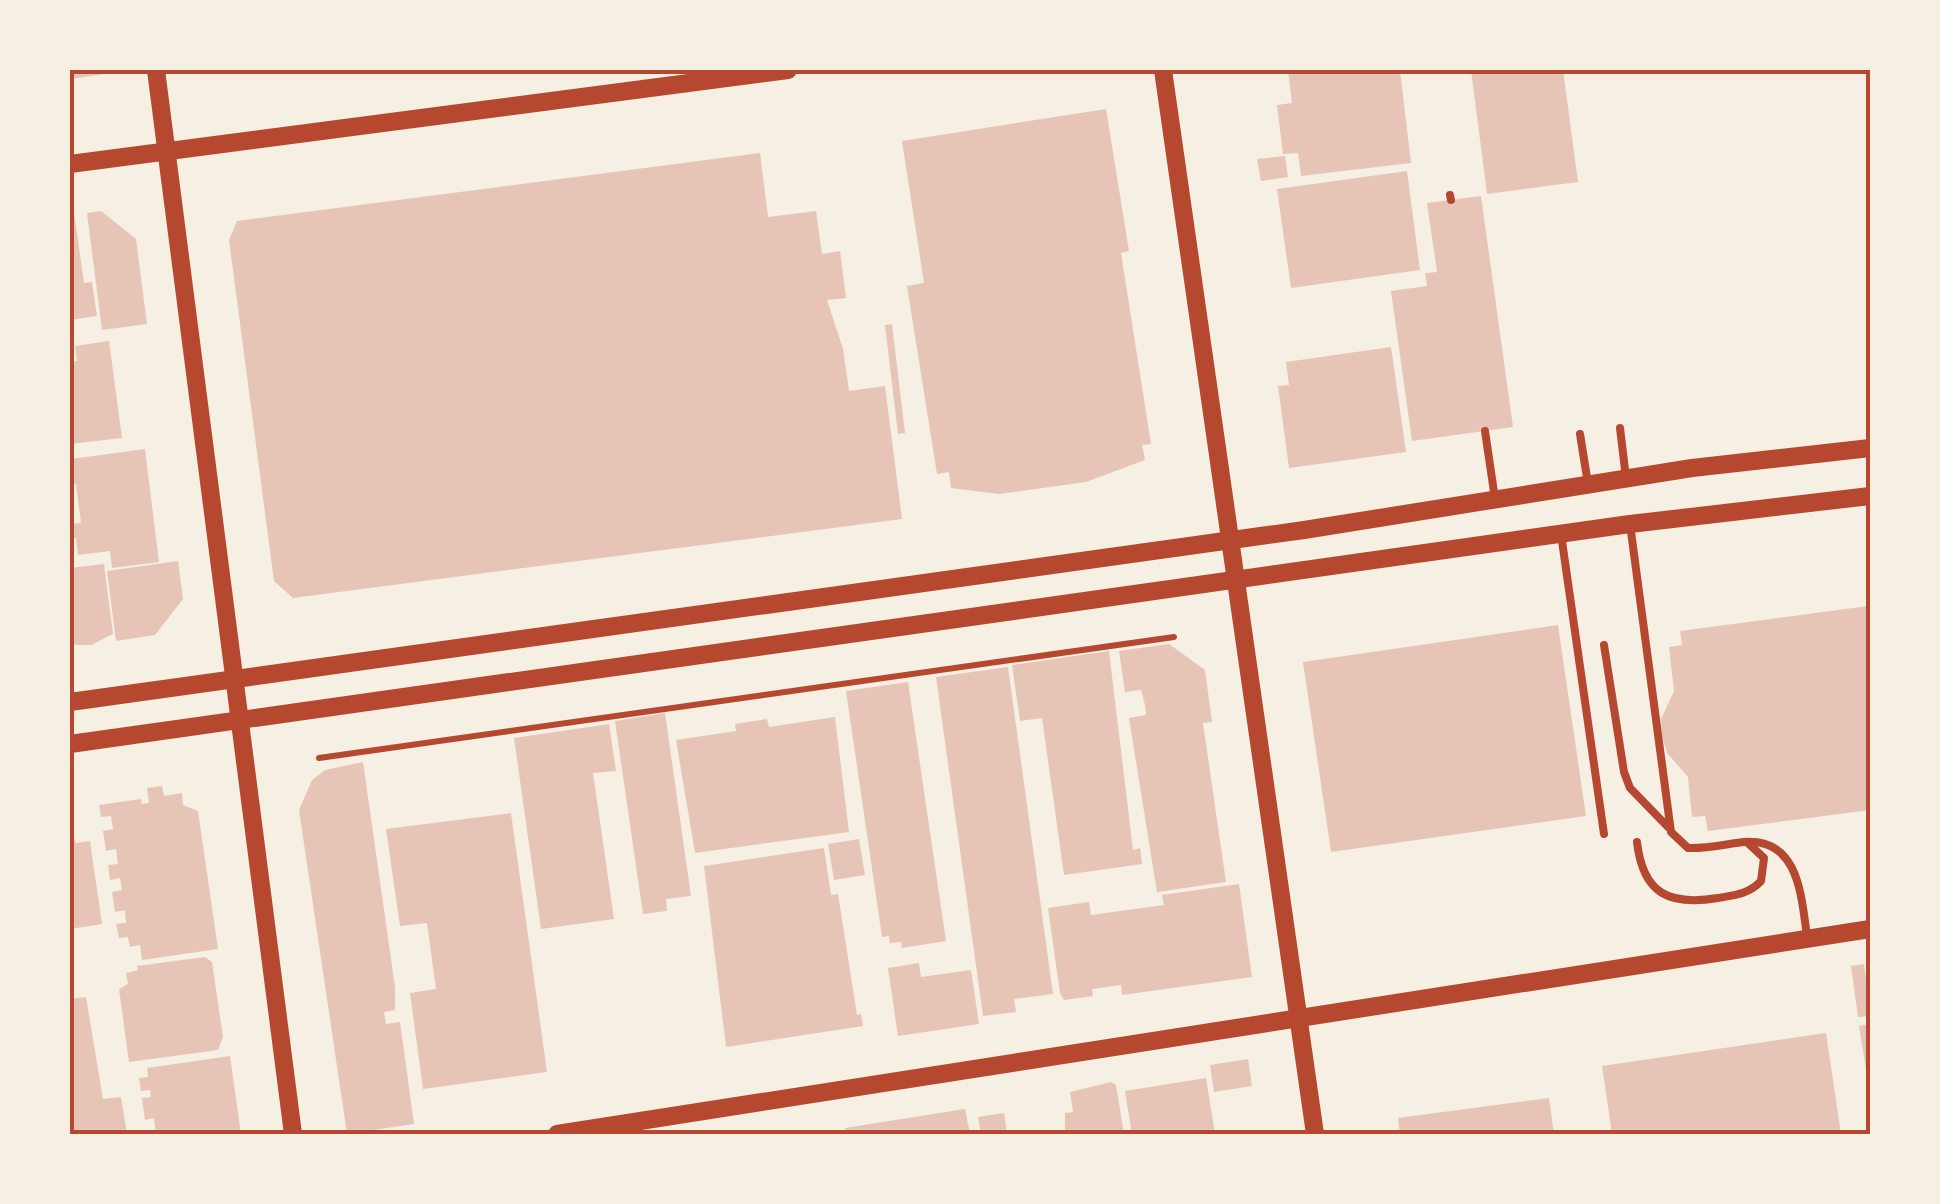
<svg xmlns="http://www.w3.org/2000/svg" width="1940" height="1204" viewBox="0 0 1940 1204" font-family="'Titillium Web',sans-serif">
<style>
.building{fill:#e6c5b7}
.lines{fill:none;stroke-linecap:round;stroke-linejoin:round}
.path{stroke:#b5482f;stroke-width:6}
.service{stroke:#b5482f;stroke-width:8}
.tertiary{stroke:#b5482f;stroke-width:18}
.neatline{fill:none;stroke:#b5482f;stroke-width:4}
</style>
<rect width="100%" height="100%" fill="#f6efe4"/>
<g class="building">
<polygon points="70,70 104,70 105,74 70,79"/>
<polygon points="1288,70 1400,70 1411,163 1301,176 1298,153 1283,154 1277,105 1292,103"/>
<polygon points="1471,70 1563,70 1578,182 1487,194"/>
<polygon points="1106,109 1129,251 1121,253 1151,444 1142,445 1145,460 1086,482 999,494 951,488 949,472 937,474 907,286 924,283 902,141"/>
<polygon points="760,153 768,217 816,211 822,254 840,251 846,298 827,300 843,349 849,391 885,386 902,519 293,598 274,581 229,240 237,221"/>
<polygon points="1285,156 1288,177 1261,181 1257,159"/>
<polygon points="1407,171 1420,270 1291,288 1277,189"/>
<polygon points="1481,196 1513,427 1412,441 1391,291 1427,286 1425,273 1437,272 1427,203"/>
<polygon points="101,211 136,239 147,324 102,330 87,213"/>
<polygon points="74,212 84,283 92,282 97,316 70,320 70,213"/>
<polygon points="892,324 905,433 898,434 885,325"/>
<polygon points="109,341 122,438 70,444 70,362 77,361 75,346"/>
<polygon points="1391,347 1406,452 1289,468 1278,386 1289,385 1286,362"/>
<polygon points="145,449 159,562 112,568 110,551 78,555 76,538 70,538 70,524 81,523 76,484 70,485 71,459"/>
<polygon points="178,561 183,599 155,635 116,641 107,571"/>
<polygon points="104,564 113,634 91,645 76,645 70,642 70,568"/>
<polygon points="1868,606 1870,810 1708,831 1705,816 1692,817 1688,777 1667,753 1662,735 1661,719 1674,691 1669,647 1682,645 1680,631"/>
<polygon points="1558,625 1586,816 1331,852 1303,662"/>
<polygon points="1169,644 1205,670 1212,722 1203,723 1226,882 1157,892 1129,718 1146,715 1145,705 1141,690 1125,692 1119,651"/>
<polygon points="1109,651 1133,850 1140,848 1142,864 1064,875 1042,718 1020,721 1012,665"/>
<polygon points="1008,667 1053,994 1014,999 1016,1012 983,1016 936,677"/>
<polygon points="908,682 946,941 902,948 901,942 890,943 889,936 882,937 846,691"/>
<polygon points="665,713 691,896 666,899 667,911 643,914 615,721"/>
<polygon points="835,717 849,832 695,853 676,740 736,731 735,724 767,719 769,727"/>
<polygon points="609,724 616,771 593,773 614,919 541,929 514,738"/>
<polygon points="363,762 395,987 395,1010 384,1012 386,1024 400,1022 414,1124 347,1134 299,810 312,780 325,770"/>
<polygon points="162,786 164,796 182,793 183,805 198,811 218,949 142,960 140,945 130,947 128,937 119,938 116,924 126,923 125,910 115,912 112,892 122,890 120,878 110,880 108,865 118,864 116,849 106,851 103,831 113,829 111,816 101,817 99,805 141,799 142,804 149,803 147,788"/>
<polygon points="511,813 547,1072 423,1089 410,993 436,989 427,923 400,926 386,829"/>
<polygon points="70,829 76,843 90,841 102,924 70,929"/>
<polygon points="859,839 865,875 834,880 828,844"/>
<polygon points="824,848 831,895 838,894 857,1015 861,1014 863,1026 726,1047 704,866"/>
<polygon points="1239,884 1252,977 1122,995 1121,985 1092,989 1093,996 1064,1000 1060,993 1048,908 1089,902 1091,915 1164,905 1162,895"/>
<polygon points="205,957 212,962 223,1037 218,1050 129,1062 119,989 128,984 126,973 138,970 137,966"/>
<polygon points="919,963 921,977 971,970 979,1024 898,1036 888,968"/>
<polygon points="1864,964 1866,979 1870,979 1870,1016 1858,1017 1851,966"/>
<polygon points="86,997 103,1099 121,1097 127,1134 70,1134 70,999"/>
<polygon points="1870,1024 1870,1082 1868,1082 1859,1026"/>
<polygon points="1826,1033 1841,1134 1612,1134 1602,1066"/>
<polygon points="230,1056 241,1134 156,1134 154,1118 145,1120 142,1098 151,1097 150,1090 141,1091 139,1078 148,1077 147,1068"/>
<polygon points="1248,1059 1252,1086 1214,1092 1210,1065"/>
<polygon points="1206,1078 1215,1134 1132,1134 1125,1091"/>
<polygon points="1111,1082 1116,1085 1124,1134 1065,1134 1065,1113 1073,1112 1070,1092"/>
<polygon points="1549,1098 1554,1134 1400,1134 1398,1118"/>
<polygon points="965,1109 970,1134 846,1134 845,1128"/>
<polygon points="1004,1113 1007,1134 981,1134 978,1117"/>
</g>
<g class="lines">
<polyline class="path" points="319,758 1174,637"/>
<g class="service">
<polyline points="1450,195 1451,200"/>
<polyline points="1620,428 1626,478"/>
<polyline points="1485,431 1495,499"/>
<polyline points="1580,434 1588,484"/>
<path d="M1630,524L1671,832L1688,848C1707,849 1725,844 1744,842C1799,838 1801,895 1807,936"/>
<polyline points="1561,534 1604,834"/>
<polyline points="1604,645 1624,772 1630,788 1668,827"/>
<path d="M1637,842C1643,894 1669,906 1718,898C1735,895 1749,894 1761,881L1764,858L1749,844"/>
</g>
<g class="tertiary">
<polyline points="156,70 293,1134"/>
<polyline points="1163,70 1315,1134"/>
<polyline points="70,164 788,70"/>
<polyline points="70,702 1304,530 1692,468 1870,448"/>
<polyline points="70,744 1630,524 1870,496"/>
<polyline points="557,1134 1870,929"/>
</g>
</g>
<rect width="1940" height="1204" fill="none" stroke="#f6efe4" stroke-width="145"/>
<rect x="72" y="72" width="1796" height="1060" class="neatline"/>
</svg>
